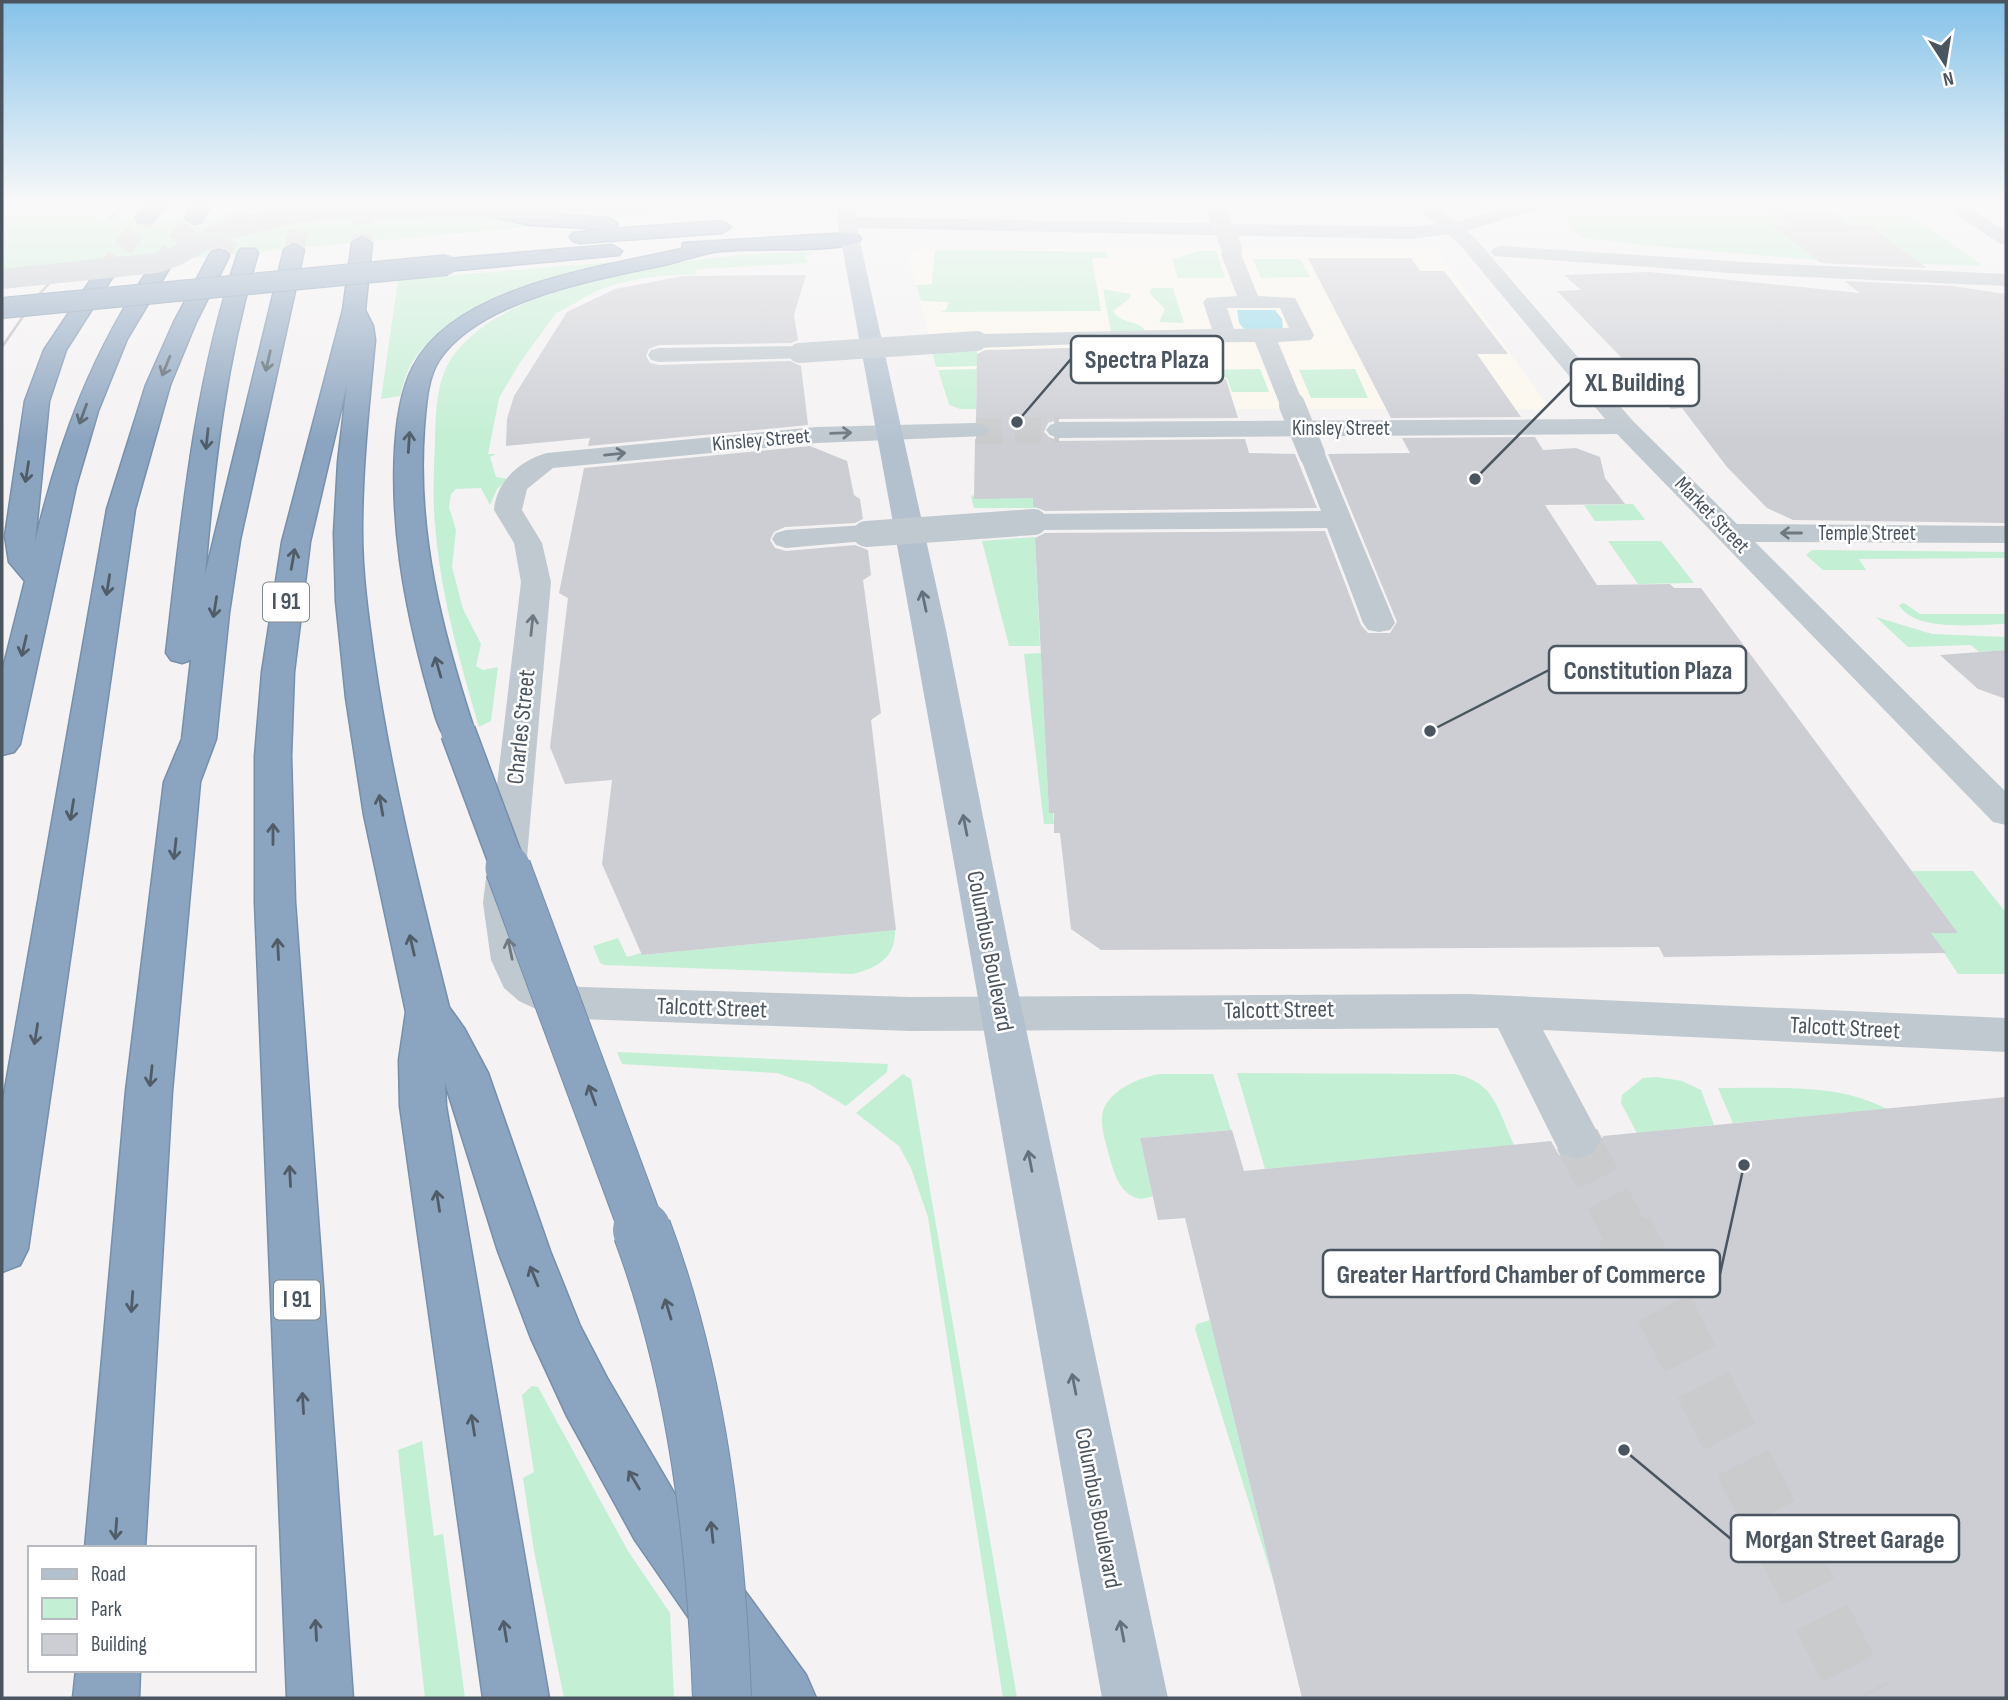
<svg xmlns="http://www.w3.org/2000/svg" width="2008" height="1700" viewBox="0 0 2008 1700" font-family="'Sofia Sans Condensed',sans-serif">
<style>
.commercial{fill:#fcf8ee}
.green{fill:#c3efd4}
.water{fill:#91d8eb}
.building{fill:#ccced4}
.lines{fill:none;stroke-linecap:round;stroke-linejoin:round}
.minor-tunnel-far2{stroke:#cacbcd;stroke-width:26;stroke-dasharray:26 13;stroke-linecap:butt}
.minor-tunnel-far1{stroke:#cacbcd;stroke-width:45;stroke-dasharray:45 22;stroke-linecap:butt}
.minor-tunnel{stroke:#cacbcd;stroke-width:58;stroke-dasharray:58 29;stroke-linecap:butt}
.highway-tunnel{stroke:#cacbcd;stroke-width:20;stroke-dasharray:20 10;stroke-linecap:butt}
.highway-casing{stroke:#768fab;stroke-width:3}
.minor{fill:#c0c9d0;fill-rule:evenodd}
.major{fill:#b3c1cf;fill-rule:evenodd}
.highway{fill:#8ba4bf;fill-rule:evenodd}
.rail{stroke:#b4b7bc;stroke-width:2.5}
.highway-bridge-far3-casing{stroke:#768fab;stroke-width:22;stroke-linecap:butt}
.highway-bridge-far2-casing{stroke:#768fab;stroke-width:37;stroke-linecap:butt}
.highway-bridge-far1-casing{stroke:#768fab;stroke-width:47;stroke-linecap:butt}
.highway-bridge-casing{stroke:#768fab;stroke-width:60;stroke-linecap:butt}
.minor-bridge-far1{stroke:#c0c9d0;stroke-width:20}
.minor-bridge{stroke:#c0c9d0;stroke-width:26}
.highway-bridge-far3{stroke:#8ba4bf;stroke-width:20}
.highway-bridge-far2{stroke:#8ba4bf;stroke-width:34}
.highway-bridge-far1{stroke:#8ba4bf;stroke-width:45}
.highway-bridge{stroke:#8ba4bf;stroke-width:58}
.oneway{stroke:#505d69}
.oneway2{stroke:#6d7881}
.oneway3{stroke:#64707b}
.labels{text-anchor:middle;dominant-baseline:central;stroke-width:5;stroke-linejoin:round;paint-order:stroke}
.far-street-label{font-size:21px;fill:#4a555f;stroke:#fff}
.shield{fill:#fff;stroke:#80888f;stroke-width:2}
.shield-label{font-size:23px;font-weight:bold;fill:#4a555f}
.street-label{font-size:24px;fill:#4a555f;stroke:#fff}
.leader{fill:none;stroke:#4a555f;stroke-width:2.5}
.callout-dot{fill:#4a555f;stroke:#fff;stroke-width:2.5}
.callout{fill:#fff;stroke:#4a555f;stroke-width:2.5}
.callout-label{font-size:26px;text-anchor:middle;font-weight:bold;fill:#4a555f}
</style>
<rect width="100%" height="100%" fill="#f4f2f2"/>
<polygon class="commercial" points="1419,246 1436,250 1550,409 960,409 949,405 946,400 908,256 916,251 950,250"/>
<g class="green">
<polygon points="2,204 109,204 97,218 210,218 219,204 761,204 697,212 697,216 671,214 2,275"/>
<polygon points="1894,204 1983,266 1828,261 1641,245 1584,238 1576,234 1566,220 1569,214 1588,207 1610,205"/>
<polygon points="950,250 1106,252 1109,258 1092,258 1101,311 941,312 946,310 949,302 921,301 916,285 932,284 935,251"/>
<polygon points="1197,251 1216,251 1225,278 1178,278 1172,260"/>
<path d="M814,253L805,257L808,263L697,269L695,274C663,275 629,278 599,290C588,294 562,312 556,313L519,364L499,398L488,454H496L490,457L496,477L508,479L497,489L490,505L481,488L456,489L451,494L449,507L456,530L452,567L463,609L481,644L476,666L483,670L498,667L491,721L479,727C461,665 442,600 436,535C432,504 434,471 435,440C436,410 436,378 455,353C490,309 552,292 604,278C656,264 708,257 761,254C779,254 797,251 814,253Z"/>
<polygon points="1253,259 1300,259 1310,277 1261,278"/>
<path d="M613,262C553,283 448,305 413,361C406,372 403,384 400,396L381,399L398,280Z"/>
<polygon points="1152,288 1173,288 1184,323 1159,322 1165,309 1149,293"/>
<path d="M1103,289L1131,294L1129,299L1113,311C1121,325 1139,319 1146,332H1111Z"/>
<polygon points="977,346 977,366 936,367 932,350"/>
<polygon points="977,369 976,409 960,409 949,405 938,370"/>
<polygon points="1260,369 1269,392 1232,392 1227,378 1206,378 1203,370"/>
<polygon points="1355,369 1368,398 1311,398 1299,370"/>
<polygon points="1041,494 1042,508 974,508 971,496 974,495 974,499"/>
<polygon points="1633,504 1645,520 1595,521 1584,505"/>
<polygon points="1035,537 1040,646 1009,646 982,541"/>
<polygon points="1608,541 1661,541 1694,583 1638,584"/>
<polygon points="1812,550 2006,552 2006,558 1859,559 1866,570 1823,570 1806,555"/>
<path d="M1904,603L1920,614H2006V624C1978,624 1915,633 1899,605Z"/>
<polygon points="1876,617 1932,634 2006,637 2006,650 1979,652 1971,645 1908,647"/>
<polygon points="1041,653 1049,813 1053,813 1054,824 1044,824 1024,654"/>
<polygon points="1912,871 1973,871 2006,913 2006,974 1958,974 1931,933 1957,932"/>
<path d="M895,930C896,957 878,968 853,974L605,965L600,963L593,946L618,938L627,957L641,953L642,955Z"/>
<polygon points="617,1052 888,1064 887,1072 846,1106 809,1084 777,1073 622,1064"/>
<path d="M1237,1073L1454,1074C1495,1081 1498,1111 1514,1145L1265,1169Z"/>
<polygon points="903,1074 911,1079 1017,1698 1003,1698 928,1217 911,1168 899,1146 856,1113"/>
<path d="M1160,1074H1213L1231,1130L1140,1138L1153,1196C1146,1198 1139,1201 1132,1196C1119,1189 1114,1173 1110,1159C1107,1146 1101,1131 1102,1117C1104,1092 1139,1077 1160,1074Z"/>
<polygon points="1657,1077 1682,1081 1701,1090 1714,1125 1637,1133 1621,1103 1622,1095 1643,1078"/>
<path d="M1718,1088C1774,1089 1837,1082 1887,1109L1733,1123Z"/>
<polygon points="1210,1320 1273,1580 1195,1329 1197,1324"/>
<polygon points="532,1386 538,1387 628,1551 670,1613 674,1698 564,1698 534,1551 523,1478 534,1472 522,1395"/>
<polygon points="422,1441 434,1536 443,1534 465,1698 425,1698 398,1450"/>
</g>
<polygon class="water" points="1237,310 1275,310 1282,319 1283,330 1245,330 1239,323"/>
<g class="building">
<polygon points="1765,204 1821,204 1850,226 1870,226 1927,268 1821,263 1772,225 1791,226"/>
<polygon points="1308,258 1411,258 1420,271 1444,271 1508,354 1477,354 1521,417 1391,418"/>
<polygon points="1649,272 1860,293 1844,281 1952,286 2006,294 2006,523 1793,520 1767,508 1727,467 1682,408 1671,409 1557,291 1581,290 1564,275"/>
<polygon points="806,275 794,315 798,340 791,343 659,345 649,349 646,356 650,363 659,365 790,361 801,366 808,425 588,446 590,438 506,446 507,419 514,396 567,312 615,289 684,276"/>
<polygon points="1194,345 1205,379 1226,379 1238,418 1059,419 1048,423 1044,432 1049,437 1059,441 1245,439 1249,453 1295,454 1317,508 1045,511 1033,506 1033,498 974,499 975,439 985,439 992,431 986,424 976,420 977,354 985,350"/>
<polygon points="1535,437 1543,450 1576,448 1600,457 1605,478 1625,504 1545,505 1597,585 1670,584 1674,588 1701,588 1958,933 1931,933 1946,953 1664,957 1659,947 1101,950 1071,929 1060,833 1054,833 1054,813 1049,813 1035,538 1045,533 1325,531 1361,625 1368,633 1390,633 1397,622 1328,454 1410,453 1402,438"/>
<polygon points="810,446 847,461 854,495 860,499 863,519 855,523 785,527 774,532 770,540 775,548 786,551 855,545 868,550 871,575 863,580 881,713 871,720 896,930 642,955 602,864 612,780 565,784 550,747 568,598 559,593 584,468"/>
<polygon points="2006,650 2006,699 1978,689 1940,655"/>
<polygon points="2006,1097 2006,1698 1302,1698 1185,1218 1158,1220 1140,1138 1232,1130 1244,1171 1551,1141 1559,1155 1578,1161 1596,1154 1603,1136"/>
</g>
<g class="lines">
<polyline class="minor-tunnel-far2" points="976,431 1059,430"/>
<polyline class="minor-tunnel-far1" points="1577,1139 1625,1232"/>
<polyline class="minor-tunnel" points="1624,1230 1863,1698"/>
<g class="highway-tunnel">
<polyline points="361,204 362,243"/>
<polyline points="294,250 305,204"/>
<polyline points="219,256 247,204"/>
<polyline points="160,267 194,218"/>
<polyline points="105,273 145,218"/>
</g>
<g class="highway-casing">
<g id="highway">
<polygon points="148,204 167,204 152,222 138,222 136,218"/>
<polygon points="194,204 212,204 201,222 194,224 185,218"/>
<polygon points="465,204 484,204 531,213 609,218 618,224 611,229 722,221 731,227 722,233 580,243 573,241 570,237 573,233 606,229 531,225 466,211 463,207"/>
<path d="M851,233L858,235L861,239L858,243C817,253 763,247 720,251C702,253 682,261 664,265C598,279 480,299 439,360C427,379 426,404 424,427C416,533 442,632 475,732L470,739L458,743L446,739C436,725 433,706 428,690C416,647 406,604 400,560C393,508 388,415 413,367C454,286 602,267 682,249L683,243Z"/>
<path d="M362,237L372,243L365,310L373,326L375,340C369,404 362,467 362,531C362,574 368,616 374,659C391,777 420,892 449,1007L464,1028L488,1073L550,1251L580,1326L607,1378L677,1498L806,1675L816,1698H744L635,1540L567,1416L531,1338L498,1251L445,1083L446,1106L549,1698H483L400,1106L399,1060L406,1012L364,815L346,698L336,601L334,533L338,462L347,384L310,542L294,672L291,756L295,902L353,1698H287L255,902V756L262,672L282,542L343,310L352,243Z"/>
<path d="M294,244L304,250L240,540L229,613L216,739L200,782L172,1091L145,1548H85L126,1091L164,782L182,739L191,660L182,663L171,660L166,653C182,517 194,383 238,253L241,249H255L258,253C226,359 214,465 205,575L284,250Z"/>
<polygon points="612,245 622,251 619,255 447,271 440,269 437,265 440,261 447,259"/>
<polygon points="219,250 226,252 229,256 196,322 170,385 135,509 28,1249 20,1265 2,1272 2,1106 107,509 146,385 174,322 209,256 212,252"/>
<path d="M160,261L167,263L170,267L127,339L98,411L76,486L20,744L14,752L2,755V672L25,581L9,562L5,536L25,401L44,350L98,269H112L115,273L66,350L49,401L35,542C60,439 92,351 153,263Z"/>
<polygon points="76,1670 140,1670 139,1698 73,1698"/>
</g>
</g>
<g class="minor">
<polygon points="538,204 683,204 674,209 552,213 546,212"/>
<polygon points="1422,204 1434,204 1475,238 1633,421 1737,524 2006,526 2006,543 1755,542 2006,792 2006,825 1993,822 1617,434 1059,438 1050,435 1046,430 1050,425 1059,422 1605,419 1461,246 1422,212 1419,208"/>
<path d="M1232,243L1242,249L1241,254L1258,296L1295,298L1314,335L1311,340L1278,342L1304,405L1301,410L1292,412L1283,410L1280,405L1255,342L1106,343L977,348L969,346L966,341L969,336L977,334L1212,329L1203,302L1207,298L1237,296L1221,254L1225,245ZM1227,308H1280L1289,328L1234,329Z"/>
<polygon points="1501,246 1760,263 2006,274 2006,286 1760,275 1494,256 1491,252 1494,248"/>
<polygon points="799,346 807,348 810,353 807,358 659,362 651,360 648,355 651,350 659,348"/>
<path d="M976,423L985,426L989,431L985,436L816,443L553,468L527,489L522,510L542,543L551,582L523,903L533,960C542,980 561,983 581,987L910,997L1469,994L2006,1018V1052L1543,1030L1601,1139L1594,1153L1577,1159L1560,1153L1498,1028L910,1031L581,1019L536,1009L519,1001L504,988L491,960L483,903L521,582L514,543L494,510C496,482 520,460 547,453L816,427Z"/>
<polygon points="1312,446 1321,448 1325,454 1395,623 1390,630 1379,632 1368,630 1363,623 1327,528 1034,530 1024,528 1020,522 1024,516 1034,514 1321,511 1299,454 1303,448"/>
<polygon points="866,525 876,528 880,534 876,540 786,548 776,545 772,539 776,533 786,530"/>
</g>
<g class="major">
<path d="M838,204H856V217L1411,227L1456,222L1517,204H1546L1543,208L1458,233L1411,239L857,228L946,630L1011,958L1168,1698H1102C1014,1207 930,715 838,225Z"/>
<polygon points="1941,204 1963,204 2006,231 2006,245 1999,243"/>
</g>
<use href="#highway" class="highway"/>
<g class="rail">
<polyline points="111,218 125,204"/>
<polyline points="2,347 35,299 55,277"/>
</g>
<g class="highway-bridge-far3-casing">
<polyline id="highway-bridge-far3" points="2,308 447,265"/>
</g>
<g class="highway-bridge-far2-casing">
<polyline id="highway-bridge-far2" points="458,732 509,869"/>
</g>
<g class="highway-bridge-far1-casing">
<polyline id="highway-bridge-far1" points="508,868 643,1232"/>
</g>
<g class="highway-bridge-casing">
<path id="highway-bridge" d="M642,1230C698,1380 716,1540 722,1698"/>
</g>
<g class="minor-bridge-far1">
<polyline points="1215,207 1232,249"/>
<polyline points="2,279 156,263 174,257 223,231 299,212 342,209 552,208"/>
<polyline points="799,353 977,341"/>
</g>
<g class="minor-bridge">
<polyline points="1292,405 1312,454"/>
<polyline points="866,534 1034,522"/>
</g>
<use href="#highway-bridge-far3" class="highway-bridge-far3"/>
<use href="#highway-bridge-far2" class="highway-bridge-far2"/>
<use href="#highway-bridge-far1" class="highway-bridge-far1"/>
<use href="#highway-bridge" class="highway-bridge"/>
</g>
<defs><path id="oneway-shaft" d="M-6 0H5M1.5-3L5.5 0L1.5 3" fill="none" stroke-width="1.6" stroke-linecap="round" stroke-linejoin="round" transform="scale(1.75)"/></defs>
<g class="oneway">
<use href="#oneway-shaft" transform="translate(268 361) rotate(103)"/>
<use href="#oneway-shaft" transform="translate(166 366) rotate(112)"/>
<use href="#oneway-shaft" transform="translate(83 414) rotate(110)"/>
<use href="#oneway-shaft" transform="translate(207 439) rotate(96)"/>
<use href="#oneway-shaft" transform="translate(409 442) rotate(-86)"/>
<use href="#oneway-shaft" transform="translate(27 472) rotate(99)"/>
<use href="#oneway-shaft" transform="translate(293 559) rotate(-80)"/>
<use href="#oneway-shaft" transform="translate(108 585) rotate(99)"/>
<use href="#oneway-shaft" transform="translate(215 607) rotate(99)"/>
<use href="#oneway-shaft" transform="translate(24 646) rotate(103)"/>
<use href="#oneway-shaft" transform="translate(438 667) rotate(-106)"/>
<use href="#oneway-shaft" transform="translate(381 805) rotate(-100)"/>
<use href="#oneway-shaft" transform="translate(72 810) rotate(99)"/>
<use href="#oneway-shaft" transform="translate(273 834) rotate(-90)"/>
<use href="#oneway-shaft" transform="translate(175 849) rotate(96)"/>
<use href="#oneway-shaft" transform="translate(412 945) rotate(-103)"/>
<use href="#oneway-shaft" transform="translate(278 949) rotate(-93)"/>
<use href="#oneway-shaft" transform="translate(36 1034) rotate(99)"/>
<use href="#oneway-shaft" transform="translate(151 1076) rotate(96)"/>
<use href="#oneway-shaft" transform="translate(592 1095) rotate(-110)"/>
<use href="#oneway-shaft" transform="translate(290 1176) rotate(-93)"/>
<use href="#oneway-shaft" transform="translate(438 1201) rotate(-99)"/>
<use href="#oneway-shaft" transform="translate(534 1276) rotate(-112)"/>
<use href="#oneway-shaft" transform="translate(132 1302) rotate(94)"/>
<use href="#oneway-shaft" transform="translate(668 1309) rotate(-107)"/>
<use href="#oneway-shaft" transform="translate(303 1403) rotate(-93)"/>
<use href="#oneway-shaft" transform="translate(473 1425) rotate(-99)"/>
<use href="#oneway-shaft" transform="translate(634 1480) rotate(-121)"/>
<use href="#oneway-shaft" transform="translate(116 1529) rotate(94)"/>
<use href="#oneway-shaft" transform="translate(712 1532) rotate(-96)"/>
<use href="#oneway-shaft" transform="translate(316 1630) rotate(-93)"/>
<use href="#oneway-shaft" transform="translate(505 1631) rotate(-99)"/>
</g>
<g class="oneway2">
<use href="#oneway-shaft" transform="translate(841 433) rotate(-2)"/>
<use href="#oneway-shaft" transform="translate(615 454) rotate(-6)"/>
<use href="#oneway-shaft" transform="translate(1791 533) rotate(-180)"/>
<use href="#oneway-shaft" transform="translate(532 625) rotate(-84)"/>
<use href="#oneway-shaft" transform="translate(510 949) rotate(-102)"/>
</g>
<g class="oneway3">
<use href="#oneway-shaft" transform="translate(924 601) rotate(-102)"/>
<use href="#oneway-shaft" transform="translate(965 825) rotate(-101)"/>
<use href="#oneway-shaft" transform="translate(1030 1161) rotate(-101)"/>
<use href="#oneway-shaft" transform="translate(1074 1384) rotate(-101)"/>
<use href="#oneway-shaft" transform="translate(1122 1631) rotate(-101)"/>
</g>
<linearGradient id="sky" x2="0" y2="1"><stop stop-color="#85c2e9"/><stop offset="0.46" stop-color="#faf9f9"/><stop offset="1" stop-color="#faf9f9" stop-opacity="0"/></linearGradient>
<rect width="2008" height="442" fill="url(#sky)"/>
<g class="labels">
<g class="far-street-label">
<text x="1341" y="428">Kinsley Street</text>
<text transform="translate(761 440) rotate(-5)">Kinsley Street</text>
<text transform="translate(1712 515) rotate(46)">Market Street</text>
<text x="1867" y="533">Temple Street</text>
</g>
<g class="shield">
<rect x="263" y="582.5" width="46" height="39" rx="5"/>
<rect x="274" y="1280.5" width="46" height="39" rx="5"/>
</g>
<g class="shield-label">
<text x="286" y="602">I 91</text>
<text x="297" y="1300">I 91</text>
</g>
<g class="street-label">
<text transform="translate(521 727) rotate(-84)">Charles Street</text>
<text transform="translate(990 951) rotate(79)">Columbus Boulevard</text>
<text transform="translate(712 1008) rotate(2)">Talcott Street</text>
<text transform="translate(1279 1010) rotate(-1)">Talcott Street</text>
<text transform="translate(1845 1028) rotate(3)">Talcott Street</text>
<text transform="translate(1098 1508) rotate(79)">Columbus Boulevard</text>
</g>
</g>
<path class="leader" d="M1017 422L1071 359M1475 479L1571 382M1430 731L1549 670M1744 1165L1720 1274M1624 1450L1731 1539"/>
<g class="callout-dot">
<circle cx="1017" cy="422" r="7"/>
<circle cx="1475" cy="479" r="7"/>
<circle cx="1430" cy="731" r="7"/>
<circle cx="1744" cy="1165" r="7"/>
<circle cx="1624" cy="1450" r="7"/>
</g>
<g class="callout">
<rect x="1071" y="336" width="152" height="47" rx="7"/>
<rect x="1571" y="359" width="128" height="47" rx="7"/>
<rect x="1549" y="646" width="197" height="47" rx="7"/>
<rect x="1323" y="1250" width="397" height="47" rx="7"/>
<rect x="1731" y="1515" width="228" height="47" rx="7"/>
</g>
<g class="callout-label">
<text x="1147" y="368">Spectra Plaza</text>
<text x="1635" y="391">XL Building</text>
<text x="1648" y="679">Constitution Plaza</text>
<text x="1521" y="1283">Greater Hartford Chamber of Commerce</text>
<text x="1845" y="1548">Morgan Street Garage</text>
</g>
<rect width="2008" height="1700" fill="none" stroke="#4a555f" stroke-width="7"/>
<rect x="28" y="1546" width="228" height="126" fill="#ffffff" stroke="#b7bbbf" stroke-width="2"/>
<rect x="42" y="1569" width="35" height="10" fill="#b3c1cf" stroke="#b7bbbf" stroke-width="2"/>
<text x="91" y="1581" font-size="21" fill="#4a555f">Road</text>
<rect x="42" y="1598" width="35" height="21" fill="#c3efd4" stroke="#b7bbbf" stroke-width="2"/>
<text x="91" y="1616" font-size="21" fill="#4a555f">Park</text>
<rect x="42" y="1634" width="35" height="21" fill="#ccced4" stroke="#b7bbbf" stroke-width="2"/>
<text x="91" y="1651" font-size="21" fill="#4a555f">Building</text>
<g transform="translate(1945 63) rotate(168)" stroke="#ffffff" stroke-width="5" paint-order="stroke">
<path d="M0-5L12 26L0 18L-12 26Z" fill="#4a555f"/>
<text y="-10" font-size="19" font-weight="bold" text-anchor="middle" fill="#4a555f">N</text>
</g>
</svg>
